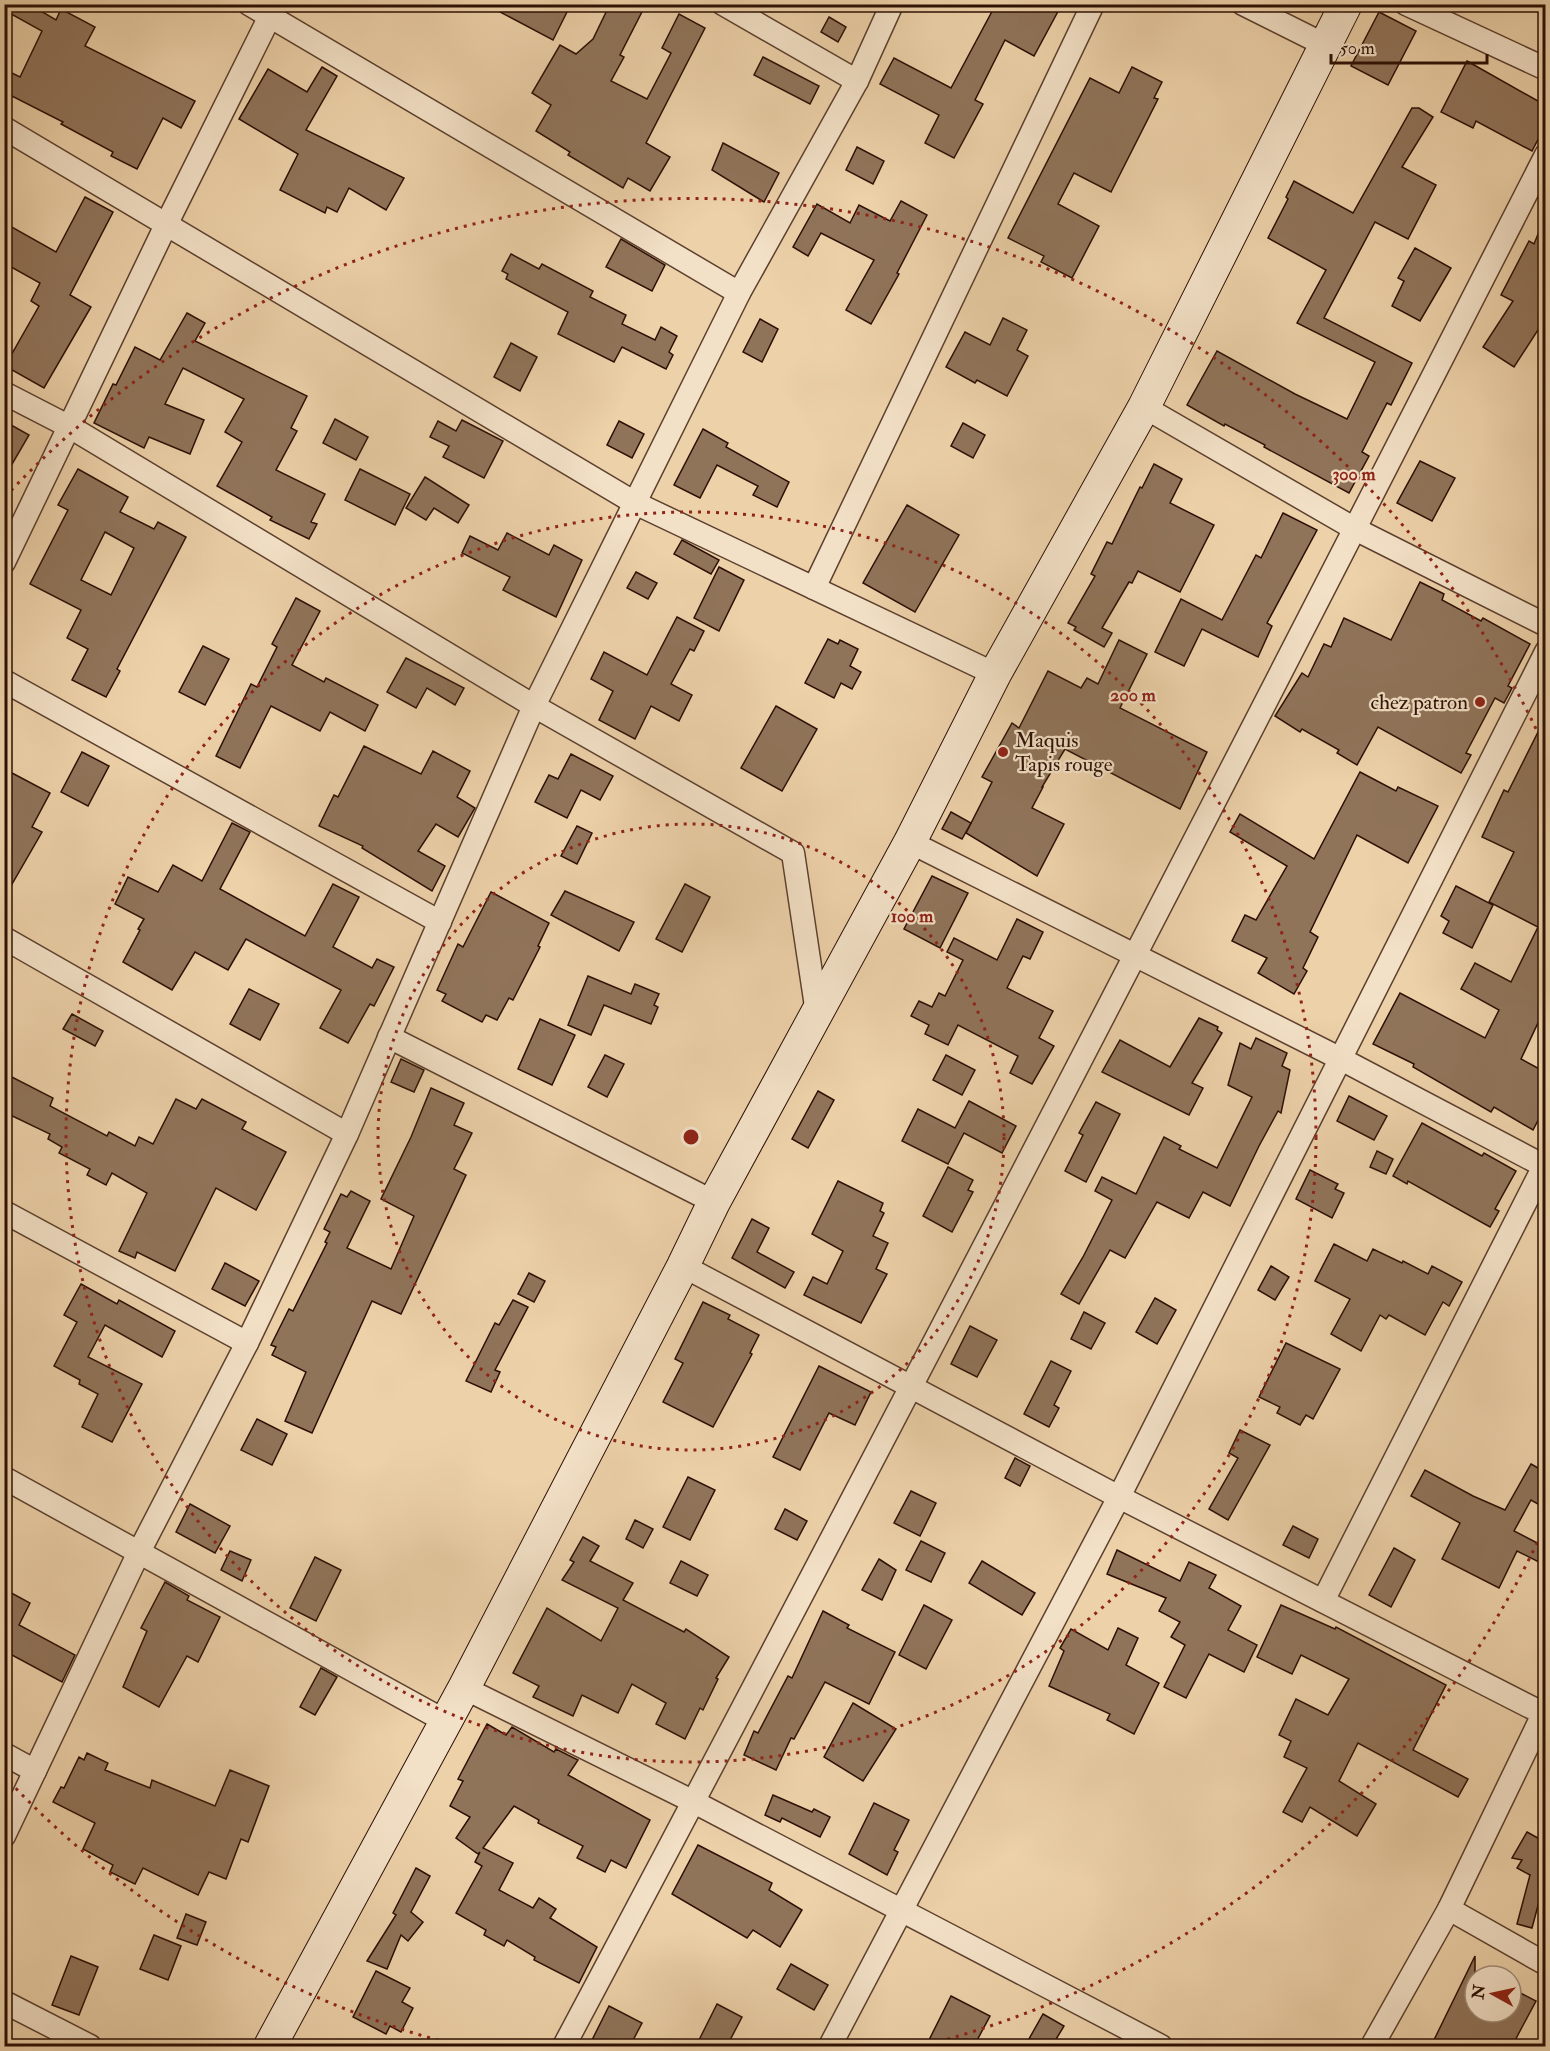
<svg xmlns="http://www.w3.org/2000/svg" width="1550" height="2051" viewBox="0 0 1550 2051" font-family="'IM FELL Double Pica',serif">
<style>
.building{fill:#90745a;stroke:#2c1005;stroke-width:1.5;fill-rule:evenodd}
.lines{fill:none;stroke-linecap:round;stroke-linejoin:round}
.street-casing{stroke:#5c402e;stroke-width:25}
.secondary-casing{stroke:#2c1005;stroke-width:34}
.street{stroke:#f3e1c7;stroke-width:22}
.secondary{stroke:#f3e1c7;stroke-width:32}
.ring{fill:none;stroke:#8f2418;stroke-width:3;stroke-dasharray:3 6}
.poi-dot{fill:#8f2418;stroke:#f3e1c7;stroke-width:2}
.labels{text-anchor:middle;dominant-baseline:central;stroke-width:4.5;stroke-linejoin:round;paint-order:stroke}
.poi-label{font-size:21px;fill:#2c1005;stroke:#f3e1c7;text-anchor:end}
.centre{fill:#8f2418;stroke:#f3e1c7;stroke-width:3}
.ring-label{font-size:18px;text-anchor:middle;font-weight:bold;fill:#8f2418;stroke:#f3e1c7;stroke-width:4.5;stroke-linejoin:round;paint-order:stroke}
</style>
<rect width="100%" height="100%" fill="#edd1a9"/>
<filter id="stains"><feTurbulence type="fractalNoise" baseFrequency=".00333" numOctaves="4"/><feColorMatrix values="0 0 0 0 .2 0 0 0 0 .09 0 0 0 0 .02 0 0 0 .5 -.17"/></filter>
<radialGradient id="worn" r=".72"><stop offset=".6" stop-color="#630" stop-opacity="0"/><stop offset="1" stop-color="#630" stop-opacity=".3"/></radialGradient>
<g class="building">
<polygon points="4,4 29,4 56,20 61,9 95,27 85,46 195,101 181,128 163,118 137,169 111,156 113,152 61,124 63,122 4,92 4,88 12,73 20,77 42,31 4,10"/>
<polygon points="485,4 571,4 553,40"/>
<polygon points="610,4 646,4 620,55 624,57 611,81 647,99 671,53 662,48 679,14 705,28 646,143 670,157 650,191 628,178 623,188 568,155 570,152 536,131 551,105 532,93 560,45 576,54 593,39"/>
<polygon points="996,4 1062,4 1034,56 1005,40 975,100 983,104 954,158 925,143 939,115 880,84 894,58 951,88"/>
<polygon points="1379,12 1416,31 1388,85 1351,66"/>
<polygon points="829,17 846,27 838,42 821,32"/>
<polygon points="763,57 819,86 810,104 754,75"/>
<polygon points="1467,61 1545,105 1545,126 1532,151 1476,121 1473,128 1441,112"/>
<polygon points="322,67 337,76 306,130 404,178 386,210 349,188 337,212 327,207 325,213 280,190 298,154 239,119 268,69 307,92"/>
<polygon points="1132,67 1162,82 1154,98 1158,99 1111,192 1074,173 1058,204 1099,226 1072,278 1041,262 1044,256 1008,238 1090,78 1119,93"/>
<polygon points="1412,108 1419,108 1433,117 1402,167 1436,185 1408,239 1375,222 1324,318 1412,363 1391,405 1387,403 1362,452 1369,456 1349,493 1264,447 1265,445 1225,424 1224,426 1187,405 1217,351 1295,394 1347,419 1375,362 1297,323 1326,270 1268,238 1288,199 1286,197 1294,181 1353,213"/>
<polygon points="723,143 779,173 764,202 712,170"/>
<polygon points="857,147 884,161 873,184 846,170"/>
<polygon points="85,197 113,212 70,295 91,307 44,388 5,366 39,306 31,301 40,283 4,263 4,237 10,226 56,252"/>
<polygon points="901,201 927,215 897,273 899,274 871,324 846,310 874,260 821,233 808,256 793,247 817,204 850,223 859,205 890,221"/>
<polygon points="1545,217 1545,319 1514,367 1483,347 1513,301 1501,295 1529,241 1534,244"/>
<polygon points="621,239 665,265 652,291 606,267"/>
<polygon points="1415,248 1451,268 1420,321 1392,306 1404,281 1398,278"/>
<polygon points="511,254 539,269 542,264 593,291 590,297 626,315 622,324 655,340 661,327 677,336 669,352 673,355 666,369 622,347 614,362 558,334 568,312 506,279 508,274 502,271"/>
<polygon points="187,313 205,323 195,341 307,396 291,428 297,431 276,470 325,494 311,522 317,524 309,539 270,520 272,517 217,486 242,442 225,432 244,399 183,368 165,404 204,420 190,454 149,437 144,448 94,423 113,384 116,385 135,347 160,360"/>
<polygon points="1003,318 1027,330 1017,350 1028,356 1007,396 977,380 975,383 946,367 965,332 990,345"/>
<polygon points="760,319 778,329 762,362 743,352"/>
<polygon points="511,343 537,357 520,391 494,377"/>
<polygon points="335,419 368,437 356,460 323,443"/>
<polygon points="462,420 503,441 484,478 443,457 449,446 430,437 438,421 456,431"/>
<polygon points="4,421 29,435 4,478"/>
<polygon points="619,421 644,434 632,458 607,445"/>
<polygon points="963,423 985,435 973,458 951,446"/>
<polygon points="703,429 728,443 726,447 789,482 777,507 753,495 758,486 717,465 700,498 674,485"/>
<polygon points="1420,461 1455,478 1432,521 1397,503"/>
<polygon points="1154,464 1182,479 1170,503 1214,525 1180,592 1138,571 1132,583 1129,582 1102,628 1112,633 1104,647 1074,630 1076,627 1068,623 1095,576 1091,574 1107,542 1112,544 1140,487 1142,488"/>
<path d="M78,469L128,497L120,512L154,529L158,522L186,537L117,669L120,671L106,697L72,680L88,649L67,638L81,610L30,584L68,510L58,505ZM105,532L134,548L111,595L81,580Z"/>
<polygon points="360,469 410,494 395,525 345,500"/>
<polygon points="425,477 469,505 458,523 434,508 426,520 406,508"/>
<polygon points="907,505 959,535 915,612 863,583"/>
<polygon points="1283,513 1317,530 1267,623 1272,626 1258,657 1202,629 1184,666 1155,652 1181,599 1222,620 1256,555 1261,558"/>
<polygon points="507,533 549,555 554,545 582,560 556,617 503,590 510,577 462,553 470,536 498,550"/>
<polygon points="682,540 719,560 711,574 674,554"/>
<polygon points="719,567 744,580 719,631 694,618"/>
<polygon points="636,572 657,583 648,599 627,588"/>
<polygon points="1420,582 1444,594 1442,600 1481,621 1483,618 1530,644 1508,686 1512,688 1504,703 1495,698 1466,753 1471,755 1461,773 1378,727 1357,765 1337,753 1339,750 1302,729 1300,732 1275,716 1302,673 1308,677 1324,644 1331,647 1344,618 1391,640"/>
<polygon points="296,598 320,611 292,665 324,682 326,678 378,705 365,731 330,712 320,731 271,706 240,768 216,756 251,684 257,687 277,647 272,644"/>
<polygon points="677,617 704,631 694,651 690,649 671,684 692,695 679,721 651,706 635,739 599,720 613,691 591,679 604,652 647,675"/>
<polygon points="828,639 838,644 840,640 858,649 850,666 861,672 852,689 841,683 834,698 805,683"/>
<polygon points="1119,640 1147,654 1120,708 1207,752 1180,809 1065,749 1042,787 1043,787 1032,808 1064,824 1037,876 966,833 992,782 982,777 1012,723 1019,728 1048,671 1081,688 1087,678 1098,684"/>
<polygon points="203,646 229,659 205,705 179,692"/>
<polygon points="406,658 464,688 455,705 427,688 416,708 387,692"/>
<polygon points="776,706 817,729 782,791 741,768"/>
<polygon points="1545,718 1545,982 1539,996 1545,1000 1545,1008 1521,1059 1545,1072 1545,1107 1533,1130 1494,1107 1491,1112 1413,1067 1414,1064 1373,1044 1400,993 1485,1038 1499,1010 1461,989 1475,963 1511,982 1538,927 1489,902 1514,852 1482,837 1504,790 1508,792"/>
<polygon points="364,746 421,774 433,751 470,771 457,797 475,808 458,837 436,824 418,851 445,866 432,891 362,848 363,846 319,826 334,795 338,797"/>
<polygon points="82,752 109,766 88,806 61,792"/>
<polygon points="571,754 613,776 600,800 581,790 567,818 535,802 549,775 558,779"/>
<polygon points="1360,772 1396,791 1398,787 1438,806 1408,863 1357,835 1310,932 1318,937 1303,968 1307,971 1294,994 1258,973 1267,958 1232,941 1245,915 1256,920 1287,866 1230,832 1240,814 1314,859"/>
<polygon points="12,773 50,793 32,827 42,832 4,898 4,786"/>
<polygon points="951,812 971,823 962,839 942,829"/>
<polygon points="232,823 250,832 220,889 305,936 333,884 359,897 333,947 372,968 377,959 394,967 374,1006 370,1004 348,1043 320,1028 341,990 246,939 228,970 195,952 172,990 123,962 140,930 138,929 144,919 115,904 128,877 158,892 173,865 202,881"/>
<polygon points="577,826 592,833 577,864 561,856"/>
<polygon points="932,876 968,893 940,948 904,929"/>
<polygon points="685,884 710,897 682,952 656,939"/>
<polygon points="1456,886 1493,905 1472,948 1443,933 1449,921 1441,916"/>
<polygon points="565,891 634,922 619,951 551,915"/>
<polygon points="491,892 549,923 538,946 540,947 513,1000 509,998 497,1020 486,1015 482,1022 442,1001 446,994 437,990 458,944 463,947"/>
<polygon points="1017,919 1043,932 1030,959 1023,956 1007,988 1053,1011 1039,1038 1054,1046 1032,1084 1010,1073 1018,1056 958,1025 948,1045 925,1034 929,1025 911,1016 919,1001 932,1007 939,993 945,996 963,960 947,952 954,938 997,960"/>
<polygon points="588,976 631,994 635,984 659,994 654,1005 658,1007 651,1024 604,1005 591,1035 568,1025"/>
<polygon points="249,989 279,1004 260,1040 230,1024"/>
<polygon points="72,1014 103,1031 95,1046 63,1029"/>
<polygon points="1199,1018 1218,1027 1217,1030 1222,1033 1192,1083 1203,1088 1189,1115 1102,1072 1120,1040 1170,1067"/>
<polygon points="540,1019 575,1035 552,1085 518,1069"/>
<polygon points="1256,1038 1287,1053 1282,1066 1290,1070 1281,1113 1278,1111 1259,1146 1230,1206 1203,1192 1189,1218 1157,1202 1125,1258 1110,1250 1079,1304 1061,1294 1083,1257 1112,1200 1095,1191 1102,1177 1136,1194 1164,1137 1181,1146 1179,1149 1217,1168 1252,1097 1228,1085 1240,1043 1251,1049"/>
<polygon points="605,1055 624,1064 607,1097 588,1087"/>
<polygon points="946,1055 975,1070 962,1095 933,1080"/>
<polygon points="401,1059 424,1070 414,1092 391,1082"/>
<polygon points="4,1073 53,1098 50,1106 107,1136 109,1132 135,1146 139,1137 153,1144 176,1099 196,1109 202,1099 246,1122 242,1129 286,1152 256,1210 216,1188 175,1271 137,1252 135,1258 119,1251 147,1193 112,1173 106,1185 87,1175 90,1169 59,1153 62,1147 48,1139 50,1134 4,1112"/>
<polygon points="431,1088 464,1103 454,1125 472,1133 454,1169 466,1175 401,1314 372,1301 312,1433 285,1421 306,1372 272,1355 276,1347 271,1345 289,1309 293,1311 327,1243 325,1242 330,1232 324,1229 341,1194 347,1197 351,1191 370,1201 347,1248 391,1269 414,1216 381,1199 411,1137"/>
<polygon points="818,1091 834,1100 808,1148 792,1139"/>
<polygon points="1349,1096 1387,1116 1374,1140 1337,1121"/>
<polygon points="969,1101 1016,1126 1002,1153 964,1133 948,1164 902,1141 918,1109 955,1128"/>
<polygon points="1096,1102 1120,1114 1086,1182 1065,1171 1083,1135 1079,1133"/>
<polygon points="1422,1123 1482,1156 1484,1153 1516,1171 1495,1209 1499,1211 1490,1227 1408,1181 1407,1184 1393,1176"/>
<polygon points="1377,1151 1393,1159 1386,1174 1370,1167"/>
<polygon points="948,1167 973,1180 968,1190 973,1192 952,1232 923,1216"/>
<polygon points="1310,1170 1338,1184 1335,1189 1344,1193 1332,1218 1296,1199"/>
<polygon points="838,1181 883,1203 880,1211 884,1213 873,1236 888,1243 876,1269 887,1274 861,1323 804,1295 813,1277 827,1284 843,1251 812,1234"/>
<polygon points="752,1219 769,1228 757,1252 794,1272 785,1288 732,1258"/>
<polygon points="1334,1244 1367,1261 1373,1249 1402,1263 1403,1261 1428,1274 1432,1266 1462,1282 1449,1306 1443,1302 1425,1335 1389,1315 1386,1319 1380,1315 1361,1351 1331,1334 1350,1299 1315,1281"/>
<polygon points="225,1263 259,1281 245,1306 212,1289"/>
<polygon points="1271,1266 1289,1277 1275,1300 1258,1290"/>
<polygon points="529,1273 545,1281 534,1302 518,1294"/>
<polygon points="81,1284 117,1304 119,1300 175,1331 162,1357 105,1325 88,1357 142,1384 112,1442 82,1427 98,1394 79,1384 80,1380 54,1366 77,1322 64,1315"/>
<polygon points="1155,1298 1176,1310 1157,1344 1136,1332"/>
<polygon points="513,1300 528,1307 495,1370 500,1372 491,1392 466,1381 495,1323 499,1325"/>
<polygon points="703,1302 730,1315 728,1319 759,1335 750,1353 752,1354 713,1427 663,1402 683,1363 675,1359"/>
<polygon points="1084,1312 1105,1323 1091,1349 1071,1339"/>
<polygon points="970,1326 997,1340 977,1377 951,1364"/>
<polygon points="1286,1343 1340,1369 1313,1419 1306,1415 1300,1425 1277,1413 1280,1407 1259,1397"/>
<polygon points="1051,1361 1071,1371 1054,1405 1059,1408 1049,1427 1024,1414"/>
<polygon points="819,1366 871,1392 855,1425 829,1413 800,1470 773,1457"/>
<polygon points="257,1419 287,1434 272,1465 241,1450"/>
<polygon points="1240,1430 1270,1445 1228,1520 1209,1509 1238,1458 1229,1453"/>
<polygon points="1015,1458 1030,1466 1020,1486 1005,1478"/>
<polygon points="1531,1464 1545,1472 1545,1508 1531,1500 1514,1531 1545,1547 1545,1565 1517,1551 1499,1588 1442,1559 1460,1523 1411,1496 1425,1470 1473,1496 1505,1510"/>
<polygon points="688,1477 715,1490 690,1540 663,1527"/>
<polygon points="911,1491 936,1503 920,1536 894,1523"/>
<polygon points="190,1504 230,1526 215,1553 176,1532"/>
<polygon points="785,1509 807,1521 797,1540 775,1529"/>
<polygon points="635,1520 653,1529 643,1548 626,1539"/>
<polygon points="1293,1526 1318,1539 1309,1558 1283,1545"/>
<polygon points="583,1537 599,1546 590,1561 633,1583 623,1600 684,1632 686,1629 729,1657 716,1678 718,1679 703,1710 700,1708 685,1739 656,1724 666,1703 632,1684 618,1713 582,1695 573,1716 533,1697 539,1686 513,1673 547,1608 601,1641 618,1608 562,1580 574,1562 570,1560"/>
<polygon points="921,1541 945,1553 931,1582 906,1570"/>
<polygon points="1394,1548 1415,1560 1391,1607 1369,1595"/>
<polygon points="1117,1550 1180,1581 1189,1562 1216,1575 1209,1588 1241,1606 1228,1630 1257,1645 1244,1672 1209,1654 1186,1698 1164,1687 1185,1645 1171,1637 1180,1622 1159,1611 1166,1598 1107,1574"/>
<polygon points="230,1551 251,1560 242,1581 221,1570"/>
<polygon points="315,1557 341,1570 316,1621 290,1608"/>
<polygon points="879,1559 896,1570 882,1600 862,1590"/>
<polygon points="681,1561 708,1575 697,1596 670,1583"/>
<polygon points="982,1561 1035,1593 1022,1615 969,1583"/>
<polygon points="165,1582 189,1596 187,1600 220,1617 198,1662 187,1656 159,1707 123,1687 147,1631 141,1628"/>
<polygon points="4,1589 30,1603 19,1625 75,1655 62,1682 10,1654 12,1651 7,1648 4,1653"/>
<polygon points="924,1605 952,1620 926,1669 899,1655"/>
<polygon points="1281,1605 1335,1629 1336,1627 1446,1685 1413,1750 1468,1779 1458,1797 1358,1743 1339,1781 1376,1804 1357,1836 1310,1807 1302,1822 1283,1812 1307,1768 1284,1757 1291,1741 1279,1735 1296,1699 1328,1715 1349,1679 1301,1655 1292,1674 1257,1657"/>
<polygon points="823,1611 849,1625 847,1628 895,1652 869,1704 825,1682 794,1739 791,1738 776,1770 744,1755 754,1731 758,1733 788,1676 792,1678"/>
<polygon points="1118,1628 1138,1638 1126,1665 1159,1683 1134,1734 1107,1720 1110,1714 1049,1686 1064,1651 1060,1648 1071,1629 1108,1650"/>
<polygon points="321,1668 337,1677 315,1715 300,1707"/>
<polygon points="853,1703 896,1729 863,1781 824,1757"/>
<polygon points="487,1724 506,1735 512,1727 554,1752 556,1749 578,1760 568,1775 650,1820 626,1868 611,1860 605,1872 577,1858 583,1846 538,1823 539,1820 514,1806 483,1848 513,1863 499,1890 533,1908 539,1898 556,1909 550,1918 597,1947 579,1983 534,1960 535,1957 507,1940 504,1946 484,1935 486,1930 456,1913 482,1866 475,1862 480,1852 478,1854 456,1838 470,1817 450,1806 463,1781 458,1779"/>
<polygon points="87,1753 108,1763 105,1770 150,1788 152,1780 215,1806 230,1770 269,1786 248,1842 241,1839 226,1879 209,1872 198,1895 143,1868 135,1884 110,1872 113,1865 83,1849 95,1823 53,1802 61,1787 64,1788 79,1757 84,1760"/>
<polygon points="773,1795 812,1812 814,1809 830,1817 820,1837 782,1818 780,1822 765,1815"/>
<polygon points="874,1803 909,1820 894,1850 898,1852 887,1875 849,1854"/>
<polygon points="1527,1832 1545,1842 1545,1884 1544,1883 1532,1928 1517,1924 1530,1875 1517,1868 1522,1860 1512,1858"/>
<polygon points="698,1845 772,1883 769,1890 802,1910 780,1947 753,1930 747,1938 672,1894"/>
<polygon points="416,1868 430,1876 411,1912 423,1922 408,1941 401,1935 387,1969 367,1961 396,1915 393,1913"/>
<polygon points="186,1914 206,1922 197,1945 177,1938"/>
<polygon points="154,1935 181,1946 168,1980 140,1969"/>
<polygon points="71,1956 98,1967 79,2015 52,2005"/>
<polygon points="1475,1956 1475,2012 1511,2012 1511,1988 1536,2001 1512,2046 1431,2046"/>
<polygon points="791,1964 828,1985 814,2010 777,1989"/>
<polygon points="376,1971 410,1988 402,2002 413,2008 401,2032 390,2026 386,2034 353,2017"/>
<polygon points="951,1996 990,2016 974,2046 926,2046"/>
<polygon points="717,2004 742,2017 727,2046 696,2046"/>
<polygon points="609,2006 642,2023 630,2046 589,2046"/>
<polygon points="1043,2014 1064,2026 1052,2046 1025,2046"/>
</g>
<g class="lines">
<g class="street-casing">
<g id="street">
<polyline points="249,4 739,293"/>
<polyline points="723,4 857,81"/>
<polyline points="1243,4 1325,45"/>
<polyline points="1406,4 1546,69"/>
<polyline points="4,128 635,503 995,674"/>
<polyline points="4,393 70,427 534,706 793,853 817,1013"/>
<polyline points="1144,407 1355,529 1546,625"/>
<polyline points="4,562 166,225 276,4"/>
<polyline points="814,588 1093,4"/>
<polyline points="4,681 440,922"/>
<polyline points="910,842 1341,1059 1546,1167"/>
<polyline points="4,938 347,1134"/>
<polyline points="389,1037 714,1202"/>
<polyline points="4,1212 247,1343"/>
<polyline points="683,1266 1119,1497 1546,1715"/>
<polyline points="4,1478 445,1721"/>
<polyline points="1323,1601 1546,1162"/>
<polyline points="464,1688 694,1802 1161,2046"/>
<polyline points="4,1754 35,1771"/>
<polyline points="4,1836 139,1552 247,1343 347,1134 534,706 739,293 857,81 892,4"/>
<polyline points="1449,1909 1546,1964"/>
<polyline points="4,2002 90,2046"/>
<path d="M564,2046C897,1419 1223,788 1546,155"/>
<polyline points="830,2046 1119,1497 1546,652"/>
<polyline points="1372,2046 1449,1909 1546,1708"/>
</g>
</g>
<g class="secondary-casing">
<polyline id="secondary" points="270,2046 464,1688 683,1266 714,1202 910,842 995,674 1144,407 1346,4"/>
</g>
<use href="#street" class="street"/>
<use href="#secondary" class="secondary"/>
</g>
<g class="ring">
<circle cx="691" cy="1137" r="313"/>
<circle cx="691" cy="1137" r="625"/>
<path d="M1545 1526A938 938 0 0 1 926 2045M456 2045A938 938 0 0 1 5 1777M5 497A938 938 0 0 1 1545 748"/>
</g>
<g class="poi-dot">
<circle cx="1480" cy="702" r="6"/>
<circle cx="1003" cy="752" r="6"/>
</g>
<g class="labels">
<g class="poi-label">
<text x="1468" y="702">chez patron</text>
<text x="1015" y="740" text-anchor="start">Maquis<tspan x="1015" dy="24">Tapis rouge</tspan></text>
</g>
</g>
<circle cx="691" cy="1137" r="9" class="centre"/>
<g class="ring-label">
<text x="1354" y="480">300 m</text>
<text x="1133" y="701">200 m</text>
<text x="912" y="922">100 m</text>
</g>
<rect width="1550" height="2051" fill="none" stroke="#edd1a9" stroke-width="24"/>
<rect x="6" y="6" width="1538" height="2039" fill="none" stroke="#2c1005" stroke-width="3"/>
<rect x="12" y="12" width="1526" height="2027" fill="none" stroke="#2c1005" stroke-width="1.5"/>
<g transform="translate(1493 1994) rotate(278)"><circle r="28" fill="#f3e1c7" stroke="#a38d79" stroke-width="1.5"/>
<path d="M0-4.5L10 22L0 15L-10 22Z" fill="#8f2418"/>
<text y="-9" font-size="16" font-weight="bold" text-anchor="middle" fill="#2c1005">N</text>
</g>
<path d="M1331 54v9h156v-9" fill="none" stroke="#2c1005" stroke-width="3"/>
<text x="1340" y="54" font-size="18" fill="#2c1005" stroke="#f3e1c7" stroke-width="4.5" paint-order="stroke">50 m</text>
<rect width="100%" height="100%" filter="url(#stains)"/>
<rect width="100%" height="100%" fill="url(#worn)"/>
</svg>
